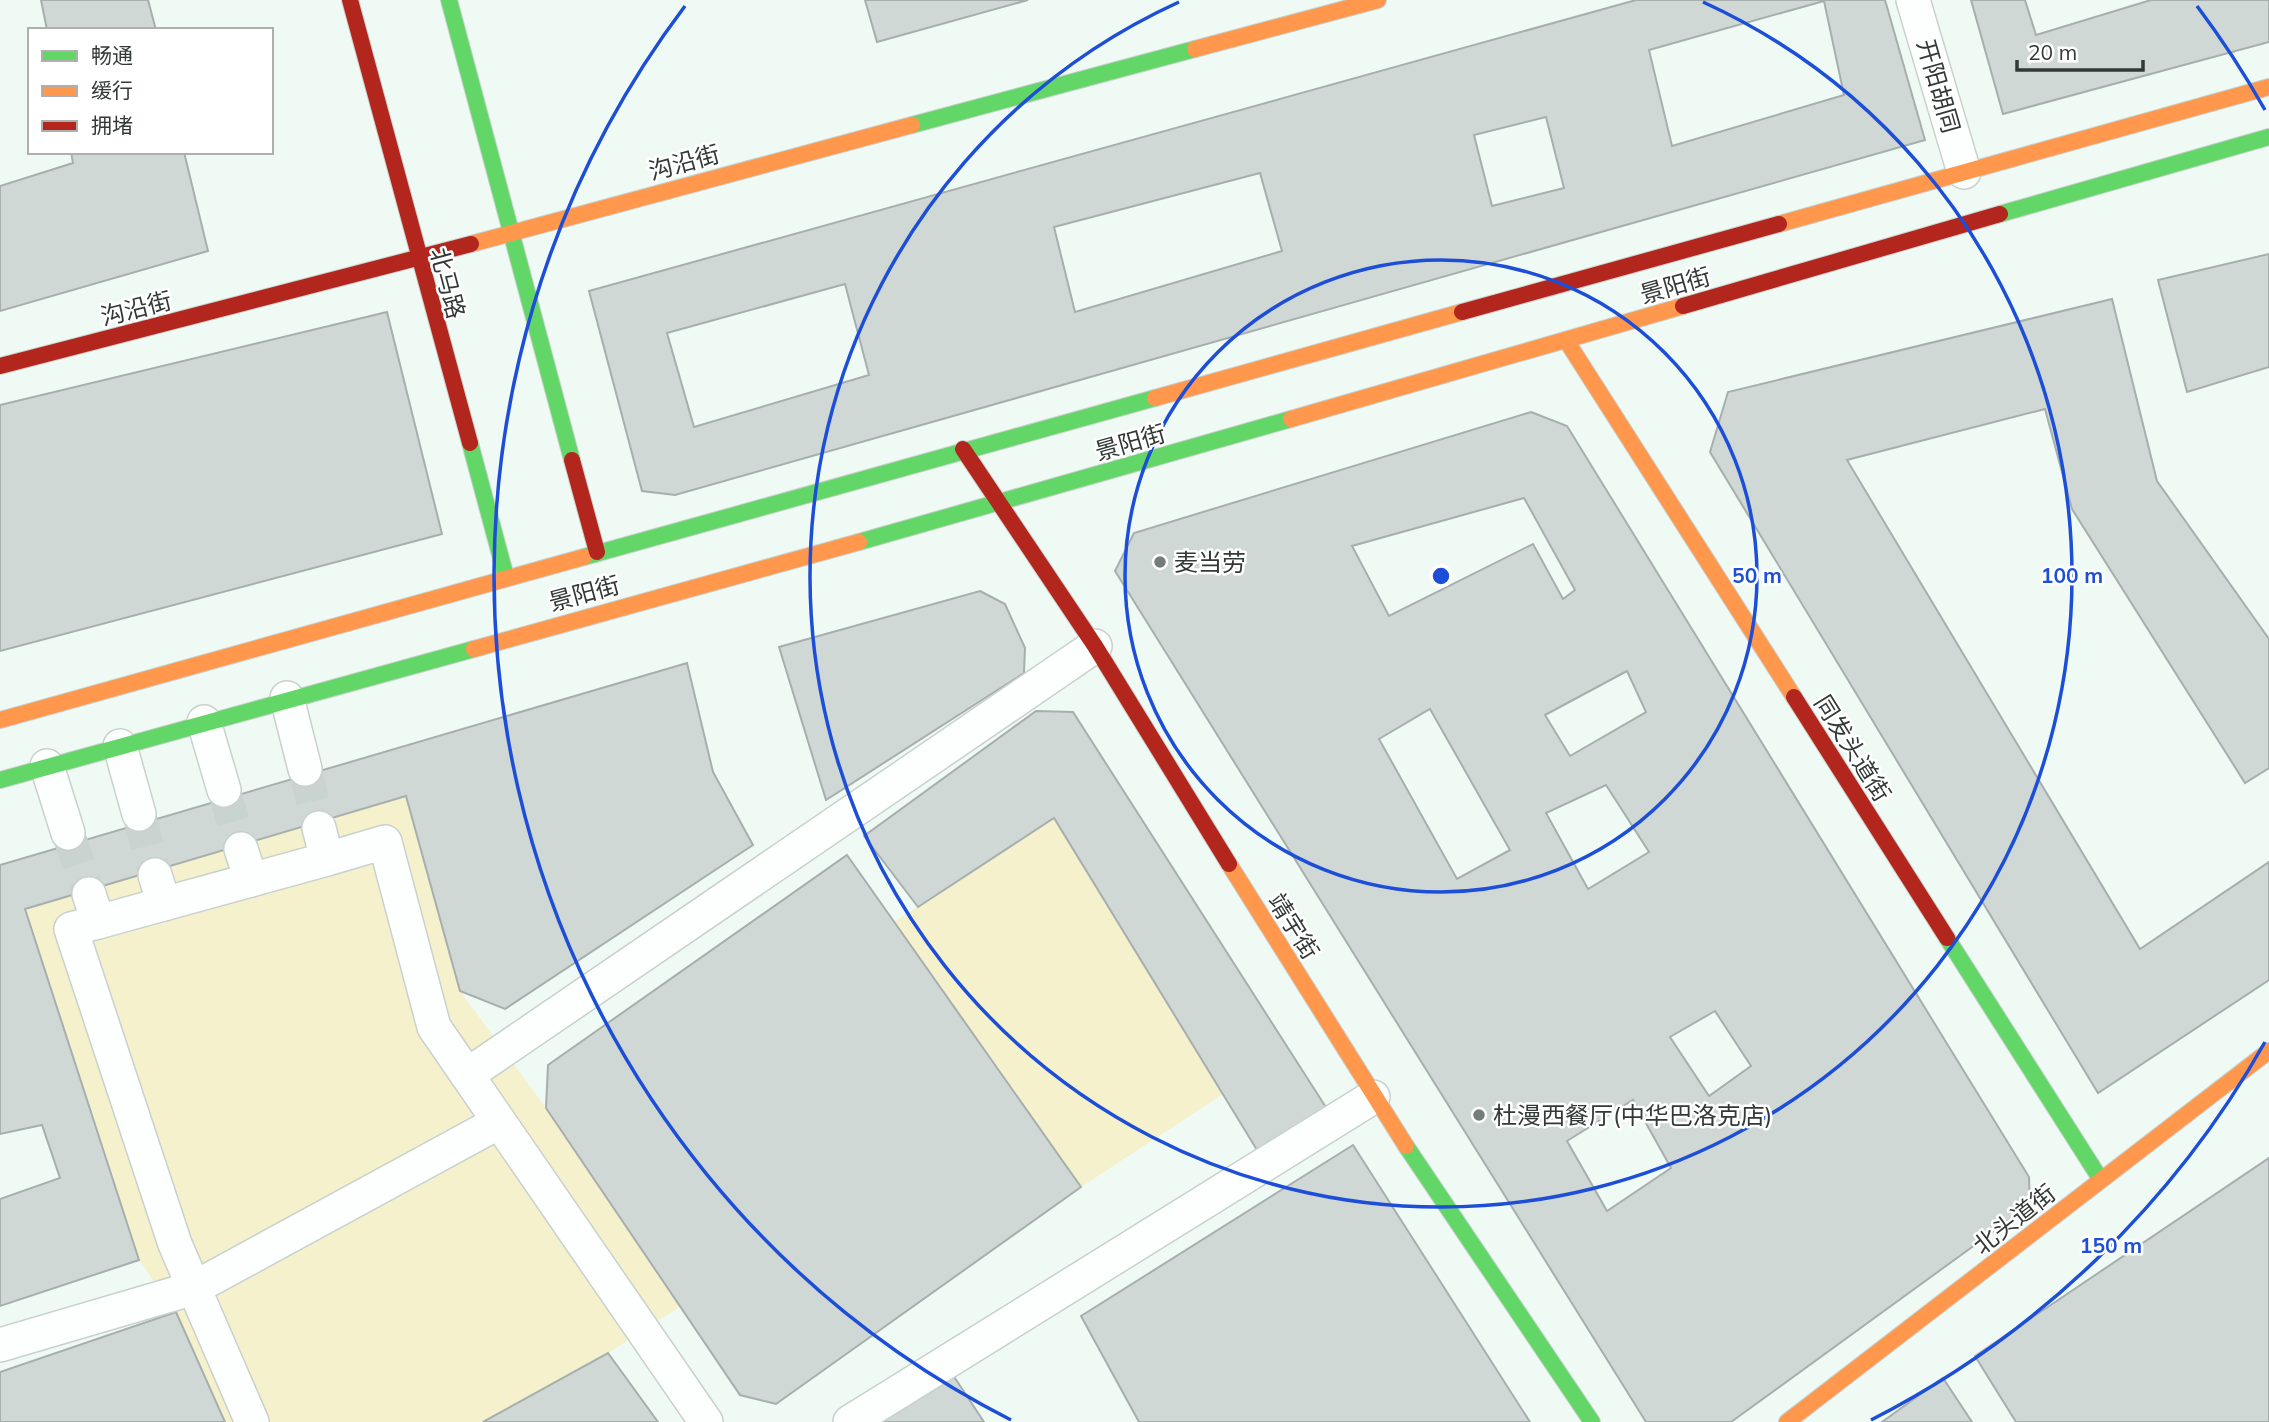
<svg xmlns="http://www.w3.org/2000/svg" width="2269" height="1422" viewBox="0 0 2269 1422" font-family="Mulish,'Noto Sans SC',sans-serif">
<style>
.green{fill:#f4f1cc}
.building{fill:#d0d8d6;stroke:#a6afad;stroke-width:2;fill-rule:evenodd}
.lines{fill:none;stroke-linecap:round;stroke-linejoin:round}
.street-tunnel{stroke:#c9d3cf;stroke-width:33;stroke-dasharray:33 17;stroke-linecap:butt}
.street-casing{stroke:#c9d1cd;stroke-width:36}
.fast-casing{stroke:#c9d1cd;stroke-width:18}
.slow-casing{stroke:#c9d1cd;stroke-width:18}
.jam-casing{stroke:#c9d1cd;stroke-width:18}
.street{stroke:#fdfefe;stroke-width:33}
.fast{stroke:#63d668;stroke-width:16}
.slow{stroke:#ff974d;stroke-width:16}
.jam{stroke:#b3261e;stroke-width:16}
.ring{fill:none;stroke:#1d4ed8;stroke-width:3.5}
.poi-dot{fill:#747d79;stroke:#fff;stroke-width:2.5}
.labels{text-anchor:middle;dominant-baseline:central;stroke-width:5;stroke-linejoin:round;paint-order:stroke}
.street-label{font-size:24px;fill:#323936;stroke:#fff}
.poi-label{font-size:24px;fill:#323936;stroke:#fff;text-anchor:start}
.centre{fill:#1d4ed8;stroke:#fff;stroke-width:3.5}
.ring-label{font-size:21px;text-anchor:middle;font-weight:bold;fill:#1d4ed8;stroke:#fff;stroke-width:5;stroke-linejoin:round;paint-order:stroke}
</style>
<rect width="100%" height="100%" fill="#effaf5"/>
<g class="green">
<polygon points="406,796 460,991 546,1108 681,1306 608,1353 483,1422 225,1422 176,1312 139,1260 25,909"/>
<polygon points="1054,818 1223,1094 1081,1187 894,922"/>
</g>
<g class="building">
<polygon points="41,0 148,0 156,30 47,30"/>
<polygon points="865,0 1028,0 877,42"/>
<path d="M1636,0H1885L1925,140L675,495L642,491L589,291ZM1824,1L1844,95L1672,146L1649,50ZM1546,117L1564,188L1492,206L1474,135ZM1260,173L1282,251L1075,312L1054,227ZM845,284L869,375L694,427L667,333Z"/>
<polygon points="1971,0 2025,0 2036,35 2151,0 2269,0 2269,42 2003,114"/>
<polygon points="71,152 184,152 208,251 0,311 0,186 73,163"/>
<polygon points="2269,254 2269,367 2187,392 2158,280"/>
<polygon points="2112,299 2157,481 2269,639 2269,768 2245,783 2072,509 2045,409 1847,460 2140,949 2269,862 2269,980 2098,1093 1710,452 1728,392"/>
<polygon points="387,312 442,534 0,651 0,405"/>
<path d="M1531,412L1567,426L2029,1177L2030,1205L1731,1422H1646L1115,571L1134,533ZM1524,498L1575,590L1563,599L1533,544L1389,616L1352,546ZM1627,671L1646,712L1570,756L1545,715ZM1430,709L1510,850L1457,879L1379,739ZM1606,785L1649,852L1588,889L1546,813ZM1715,1011L1751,1066L1709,1096L1670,1037ZM1633,1100L1671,1168L1607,1211L1567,1141Z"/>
<polygon points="980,591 1005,604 1025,648 1024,673 826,800 779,647"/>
<polygon points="687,663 713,772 753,845 505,1009 460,991 406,796 25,909 139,1260 0,1306 0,1199 60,1178 42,1125 0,1134 0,865"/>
<polygon points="1036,711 1073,712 1329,1112 1257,1150 1054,818 918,907 864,836"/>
<polygon points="847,855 1081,1187 776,1404 740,1395 546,1108 548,1065"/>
<polygon points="1353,1145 1530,1422 1139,1422 1081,1316"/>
<polygon points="2269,1158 2269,1422 2016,1422 1975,1356"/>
<polygon points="176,1312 225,1422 0,1422 0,1372"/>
<polygon points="608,1353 658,1422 483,1422"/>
<polygon points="949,1369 984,1422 875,1422"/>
<polygon points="1943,1378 1972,1422 1882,1422"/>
</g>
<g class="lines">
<g class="street-tunnel">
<polyline points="305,769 319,828"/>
<polyline points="224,790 241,849"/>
<polyline points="139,814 155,875"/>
<polyline points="68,833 89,894"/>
</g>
<g class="street-casing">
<g id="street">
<polyline points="1913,0 1964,172"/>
<polyline points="287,698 305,769"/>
<polyline points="204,722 224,790"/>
<polyline points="120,746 139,814"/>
<polyline points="47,766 68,833"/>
<polyline points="241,849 251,880"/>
<polyline points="327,859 385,842 434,1027 706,1422"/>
<polyline points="155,875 164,904"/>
<polyline points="89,894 98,922 327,859 319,828"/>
<polyline points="98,922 71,929 175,1244 252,1422"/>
<polyline points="467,1075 1095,646"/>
<polyline points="0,1345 194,1288 499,1122"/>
<polyline points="850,1422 1373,1097"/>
</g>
</g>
<g class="fast-casing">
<g id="fast">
<polyline points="449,0 572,460"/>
<polyline points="912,125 1195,49"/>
<polyline points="2000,214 2269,137"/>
<polyline points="470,443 506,577"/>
<polyline points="859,542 1291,419"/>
<polyline points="584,557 1155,398"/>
<polyline points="0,780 474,649"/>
<polyline points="1947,938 2101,1180"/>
<polyline points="1406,1146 1592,1422"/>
</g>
</g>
<g class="slow-casing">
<g id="slow">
<polyline points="1195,49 1378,0"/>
<polyline points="1779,224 2269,87"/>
<polyline points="471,244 912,125"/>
<polyline points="1566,340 1794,697"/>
<polyline points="1155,398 1462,312"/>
<polyline points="1291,419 1683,306"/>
<polyline points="474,649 859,542"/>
<polyline points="0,720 584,557"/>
<polyline points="1229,864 1406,1146"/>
<polyline points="1787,1422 2269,1051"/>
</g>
</g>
<g class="jam-casing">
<g id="jam">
<polyline points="350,0 470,443"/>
<polyline points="1683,306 2000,214"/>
<polyline points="1462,312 1779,224"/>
<polyline points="0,366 471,244"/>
<polyline points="963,449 1095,646 1229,864"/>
<polyline points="572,460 597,552"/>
<polyline points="1794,697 1947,938"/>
</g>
</g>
<use href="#street" class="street"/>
<use href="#fast" class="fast"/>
<use href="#slow" class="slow"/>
<use href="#jam" class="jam"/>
</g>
<g class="ring">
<circle cx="1441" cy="576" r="316"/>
<path d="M1703 2A631 631 0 1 1 1179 2"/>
<path d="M2265 1042A947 947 0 0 1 1871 1420M1011 1420A947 947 0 0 1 685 6M2197 6A947 947 0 0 1 2265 110"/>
</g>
<g class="poi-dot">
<circle cx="1160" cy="562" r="7"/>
<circle cx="1479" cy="1115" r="7"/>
</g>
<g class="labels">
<g class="street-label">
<text transform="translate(1939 86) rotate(74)">开阳胡同</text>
<text transform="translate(684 162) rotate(-15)">沟沿街</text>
<text transform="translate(448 283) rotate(75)">北马路</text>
<text transform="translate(1675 285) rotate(-16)">景阳街</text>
<text transform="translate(136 308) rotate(-14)">沟沿街</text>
<text transform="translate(1130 442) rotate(-16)">景阳街</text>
<text transform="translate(584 593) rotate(-15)">景阳街</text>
<text transform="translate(1853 748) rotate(58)">同发头道街</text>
<text transform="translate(1294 926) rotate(58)">靖宇街</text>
<text transform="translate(2014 1219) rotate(-38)">北头道街</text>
</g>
<g class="poi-label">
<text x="1174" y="562">麦当劳</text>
<text x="1493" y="1115">杜漫西餐厅(中华巴洛克店)</text>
</g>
</g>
<circle cx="1441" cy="576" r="10" class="centre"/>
<g class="ring-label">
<text x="1757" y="583">50 m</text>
<text x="2072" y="583">100 m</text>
<text x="2111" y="1253">150 m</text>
</g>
<rect x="28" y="28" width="245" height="126" fill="#ffffff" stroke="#adb0af" stroke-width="2"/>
<rect x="42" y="51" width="35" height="10" fill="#63d668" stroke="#adb0af" stroke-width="2"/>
<text x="91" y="63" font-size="21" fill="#323936">畅通</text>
<rect x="42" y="86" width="35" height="10" fill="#ff974d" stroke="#adb0af" stroke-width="2"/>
<text x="91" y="98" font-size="21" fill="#323936">缓行</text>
<rect x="42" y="121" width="35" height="10" fill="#b3261e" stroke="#adb0af" stroke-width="2"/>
<text x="91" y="133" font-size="21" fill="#323936">拥堵</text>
<path d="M2017 60v10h126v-10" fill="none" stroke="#323936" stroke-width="3.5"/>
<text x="2028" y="60" font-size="21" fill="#323936" stroke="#ffffff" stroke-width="5" paint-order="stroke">20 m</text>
</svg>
